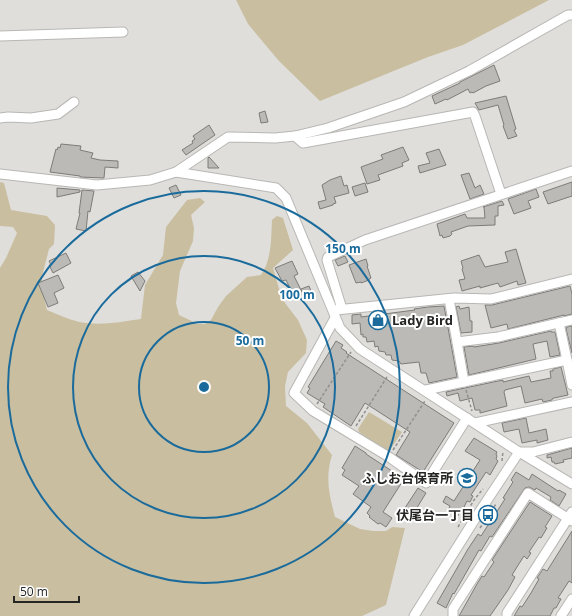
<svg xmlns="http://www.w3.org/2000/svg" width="572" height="616" viewBox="0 0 572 616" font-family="'Open Sans','Noto Sans JP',sans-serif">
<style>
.green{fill:#c9be9f}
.building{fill:#bcbab7;stroke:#7d7c79}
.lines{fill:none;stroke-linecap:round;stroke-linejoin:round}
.minor-casing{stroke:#b8b7b4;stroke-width:11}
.path{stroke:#91908e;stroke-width:1.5;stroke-dasharray:3 2;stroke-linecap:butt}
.minor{stroke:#fff;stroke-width:9}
.ring{fill:none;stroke:#1a6b9c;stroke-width:2}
.labels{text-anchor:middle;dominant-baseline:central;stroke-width:4;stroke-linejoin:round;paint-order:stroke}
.poi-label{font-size:13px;font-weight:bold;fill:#252524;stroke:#fff;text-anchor:end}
.centre{fill:#1a6b9c;stroke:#fff;stroke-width:2}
.ring-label{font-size:12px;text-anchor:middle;font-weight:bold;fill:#1a6b9c;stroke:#fff;stroke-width:4;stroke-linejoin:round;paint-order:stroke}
</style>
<rect width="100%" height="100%" fill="#dfdedb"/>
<g class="green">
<polygon points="236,0 549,0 463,45 428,57 320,101 279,61 248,24"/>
<path d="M0,182L4,183L11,210L47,216L55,225L54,244L49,249L42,276V291L47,310C57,314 68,319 79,322C100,326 120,322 141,319L145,285L163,255L166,227L187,200L200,198L205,202L191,215L194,228L193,241L180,271L176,303L179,315L198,324H205L211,320L218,307L226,296L247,277L261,275C272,259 271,238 272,220L277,216L283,218L293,250L273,268L282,299L298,320L307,340L306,353L288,372L285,386L286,406L307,423L332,455C325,478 329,494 335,517L360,529L373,531H386L392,527L405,528L386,605L362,616H0V268L6,258L17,233L13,227L0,226Z"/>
<polygon points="369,412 402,432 390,450 386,452 359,432 358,429"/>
</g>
<g class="building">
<polygon points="494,65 500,81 486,86 473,93 472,92 470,93 468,89 447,100 446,99 435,104 432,96 460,83 460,82"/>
<polygon points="506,96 516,129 514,130 517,136 508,139 503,126 504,125 498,105 479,110 475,103"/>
<polygon points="265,111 268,122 261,123 259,113"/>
<polygon points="209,125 215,135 186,155 182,150 193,143 192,141 195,139 193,136"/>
<polygon points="61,144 81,146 80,150 93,153 91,158 100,160 118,161 118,168 105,167 104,178 80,177 80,176 50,172 56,149 57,150 58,147 60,148"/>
<polygon points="403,147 409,160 402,163 403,166 378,175 380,180 367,184 361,167 383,159 381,155"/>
<polygon points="439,149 446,165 420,173 418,166 430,163 426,153"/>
<polygon points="209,157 219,168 208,168 208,158"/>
<polygon points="469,173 475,188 480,185 484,194 470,199 461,175"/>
<polygon points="341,176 344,186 347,185 349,193 334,197 336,203 333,204 333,205 320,209 318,202 326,200 322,185 330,180"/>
<polygon points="572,182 572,196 548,204 543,192"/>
<polygon points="365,183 368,192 355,196 352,187"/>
<polygon points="176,185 181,195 174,198 169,188"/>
<polygon points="57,188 80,190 80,192 57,197"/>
<polygon points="536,189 539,197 528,201 531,208 514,214 508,199"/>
<polygon points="82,190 94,191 90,212 88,211 86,231 76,229 80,213 79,213"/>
<polygon points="502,201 504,205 498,206 498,216 495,216 495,225 468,226 451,232 452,234 450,236 443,238 442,235 440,236 437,224 465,214 467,218 485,218 484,207 483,207"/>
<polygon points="516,249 526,283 518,285 517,281 500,287 498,283 480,288 480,286 462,291 459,280 465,279 462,269 463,268 461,261 479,255 485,267 508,262 505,252"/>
<polygon points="66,253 71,263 53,273 49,265 51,265 49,261"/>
<polygon points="345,256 348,262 338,266 335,260"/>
<polygon points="366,259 368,266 367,266 371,278 369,279 369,280 361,283 361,282 356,283 349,265"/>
<polygon points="292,261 298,274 294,276 303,294 295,298 286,280 282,281 275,268"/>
<polygon points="138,272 145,281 140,291 131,276"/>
<polygon points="58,275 64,288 54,293 58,303 48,307 38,283"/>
<polygon points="309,286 313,296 306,300 301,289"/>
<polygon points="570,286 572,294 572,314 564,316 564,315 508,329 507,324 491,328 485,305 492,305"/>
<polygon points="444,306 457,377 429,383 426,373 421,373 419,362 401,364 399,361 392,360 391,355 386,355 385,352 379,351 378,346 375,347 374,341 367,342 366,337 363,337 363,334 361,335 360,323 352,324 352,315 361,314 361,317 415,310 414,309 428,307"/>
<polygon points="459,306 460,309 469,307 470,321 472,321 472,332 461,333 456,307"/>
<polygon points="572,326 572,353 566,329 567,327"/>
<polygon points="551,331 551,332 555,332 560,355 550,357 547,341 533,344 536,359 469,375 464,347 473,346 474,347 499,343"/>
<polygon points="336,341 343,345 341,348 347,352 346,353 454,423 423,472 396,455 410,432 365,403 351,426 323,407 325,404 307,393 310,388 308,387"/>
<polygon points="561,367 568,395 554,398 552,399 552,400 543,402 542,399 525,403 521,386 505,390 504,392 507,406 480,413 480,410 475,410 472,398 460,401 458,393 447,396 446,392 503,380 503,382 529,376 531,382 551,378 550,371 553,371 553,369"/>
<polygon points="526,418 529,433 546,429 548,440 537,443 537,440 522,443 519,429 504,432 502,423"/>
<polygon points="474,438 497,452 496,454 497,456 496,459 498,461 490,475 486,472 471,495 473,496 470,502 467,501 464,507 468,509 464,515 460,512 457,517 448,510 450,506 443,502 446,496 454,501 480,460 465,451"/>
<polygon points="355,446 366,453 366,454 404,479 383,512 392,518 386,527 380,523 378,524 369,517 370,516 367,513 371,507 353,494 359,486 342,475 345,470 342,468"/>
<polygon points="572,448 572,458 563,460 564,462 555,464 554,462 552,462 551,457 547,458 547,455"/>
<polygon points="516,472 529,480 532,474 558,491 559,490 566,494 559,506 550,500 551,497 536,488 535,490 529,487 525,488 492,537 490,536 481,551 479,550 454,594 453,593 446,608 437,603 468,549 478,534 481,536 505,499 503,498 513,482 511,480"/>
<polygon points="418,488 426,493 410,519 401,514"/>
<polygon points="530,502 552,516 545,527 547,528 541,538 539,537 529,552 531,553 527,559 524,556 522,559 512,575 515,577 508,590 490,616 459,616 477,584 482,576 484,577 494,562 492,560"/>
<polygon points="572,531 572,583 569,581 558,598 561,599 556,608 554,608 550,616 514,616 520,606 522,607 531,593 539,579 537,578 543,569 547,571"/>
</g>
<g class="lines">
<g class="minor-casing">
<g id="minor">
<polyline points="0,36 123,32"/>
<polyline points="0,118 8,117 31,118 58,114 74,102"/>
<polyline points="295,136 303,143 473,112 475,116 501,194"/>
<polyline points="176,172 228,137 275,138 295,136 328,128 404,102 469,71 568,15 572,15"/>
<polyline points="0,174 97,185 150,180 176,172 276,188 286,198 340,328 360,349 519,452 572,484"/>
<polyline points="449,299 457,342 498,337 572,320"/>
<polyline points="342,309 327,260 328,257 365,240 572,171"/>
<polyline points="336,310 454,298 491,299 572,279"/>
<polyline points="335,318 294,393 313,411 389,457 426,483 467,418"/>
<polyline points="559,323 567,360"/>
<polyline points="457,342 464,382"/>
<polyline points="426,390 567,360 572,385"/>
<polyline points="475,423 572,402"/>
<polyline points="521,452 533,452 572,442"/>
<polyline points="414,616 480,511 519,452"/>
<polyline points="453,616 453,609 528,493 572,521"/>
<polyline points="507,616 507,613 572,512"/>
<polyline points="561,616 572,599"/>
</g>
</g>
<g class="path">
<polyline points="466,390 472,411"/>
<polyline points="317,404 351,352"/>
<polyline points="356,426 387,377"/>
<polyline points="393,450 425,401"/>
<polyline points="502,461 503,451"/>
<polyline points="458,527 474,500 483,489"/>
<polyline points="480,528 496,504"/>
</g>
<use href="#minor" class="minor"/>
</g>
<g class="ring">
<circle cx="204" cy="387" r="65"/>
<circle cx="204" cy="387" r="131"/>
<circle cx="204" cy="387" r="196"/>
</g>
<defs>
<g id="shop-ring" transform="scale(1)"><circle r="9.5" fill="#fff" stroke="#1a6b9c" stroke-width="1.5"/><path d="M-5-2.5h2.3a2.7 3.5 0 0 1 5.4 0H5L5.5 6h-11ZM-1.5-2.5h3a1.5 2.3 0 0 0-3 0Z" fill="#1a6b9c"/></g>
<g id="school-ring" transform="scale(1)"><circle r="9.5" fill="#fff" stroke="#1a6b9c" stroke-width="1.5"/><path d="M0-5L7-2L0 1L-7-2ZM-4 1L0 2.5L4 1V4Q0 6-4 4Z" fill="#1a6b9c"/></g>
<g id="bus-ring" transform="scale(1)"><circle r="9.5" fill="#fff" stroke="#1a6b9c" stroke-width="1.5"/><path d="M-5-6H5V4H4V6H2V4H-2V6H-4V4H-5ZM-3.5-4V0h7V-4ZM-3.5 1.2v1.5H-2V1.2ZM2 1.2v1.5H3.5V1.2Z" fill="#1a6b9c"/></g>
</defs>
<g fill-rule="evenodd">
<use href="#shop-ring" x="378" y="320"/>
<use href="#school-ring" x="467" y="478"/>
<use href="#bus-ring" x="488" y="515"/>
</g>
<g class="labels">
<g class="poi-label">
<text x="392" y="320" text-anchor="start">Lady Bird</text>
<text x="453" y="478">ふしお台保育所</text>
<text x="474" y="515">伏尾台一丁目</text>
</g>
</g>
<circle cx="204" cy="387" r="6" class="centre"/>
<g class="ring-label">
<text x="343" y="253">150 m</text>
<text x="297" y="299">100 m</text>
<text x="250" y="345">50 m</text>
</g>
<path d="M14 596v6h65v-6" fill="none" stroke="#252524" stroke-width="2"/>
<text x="20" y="596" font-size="12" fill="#252524" stroke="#ffffff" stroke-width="3" paint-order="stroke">50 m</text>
</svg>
